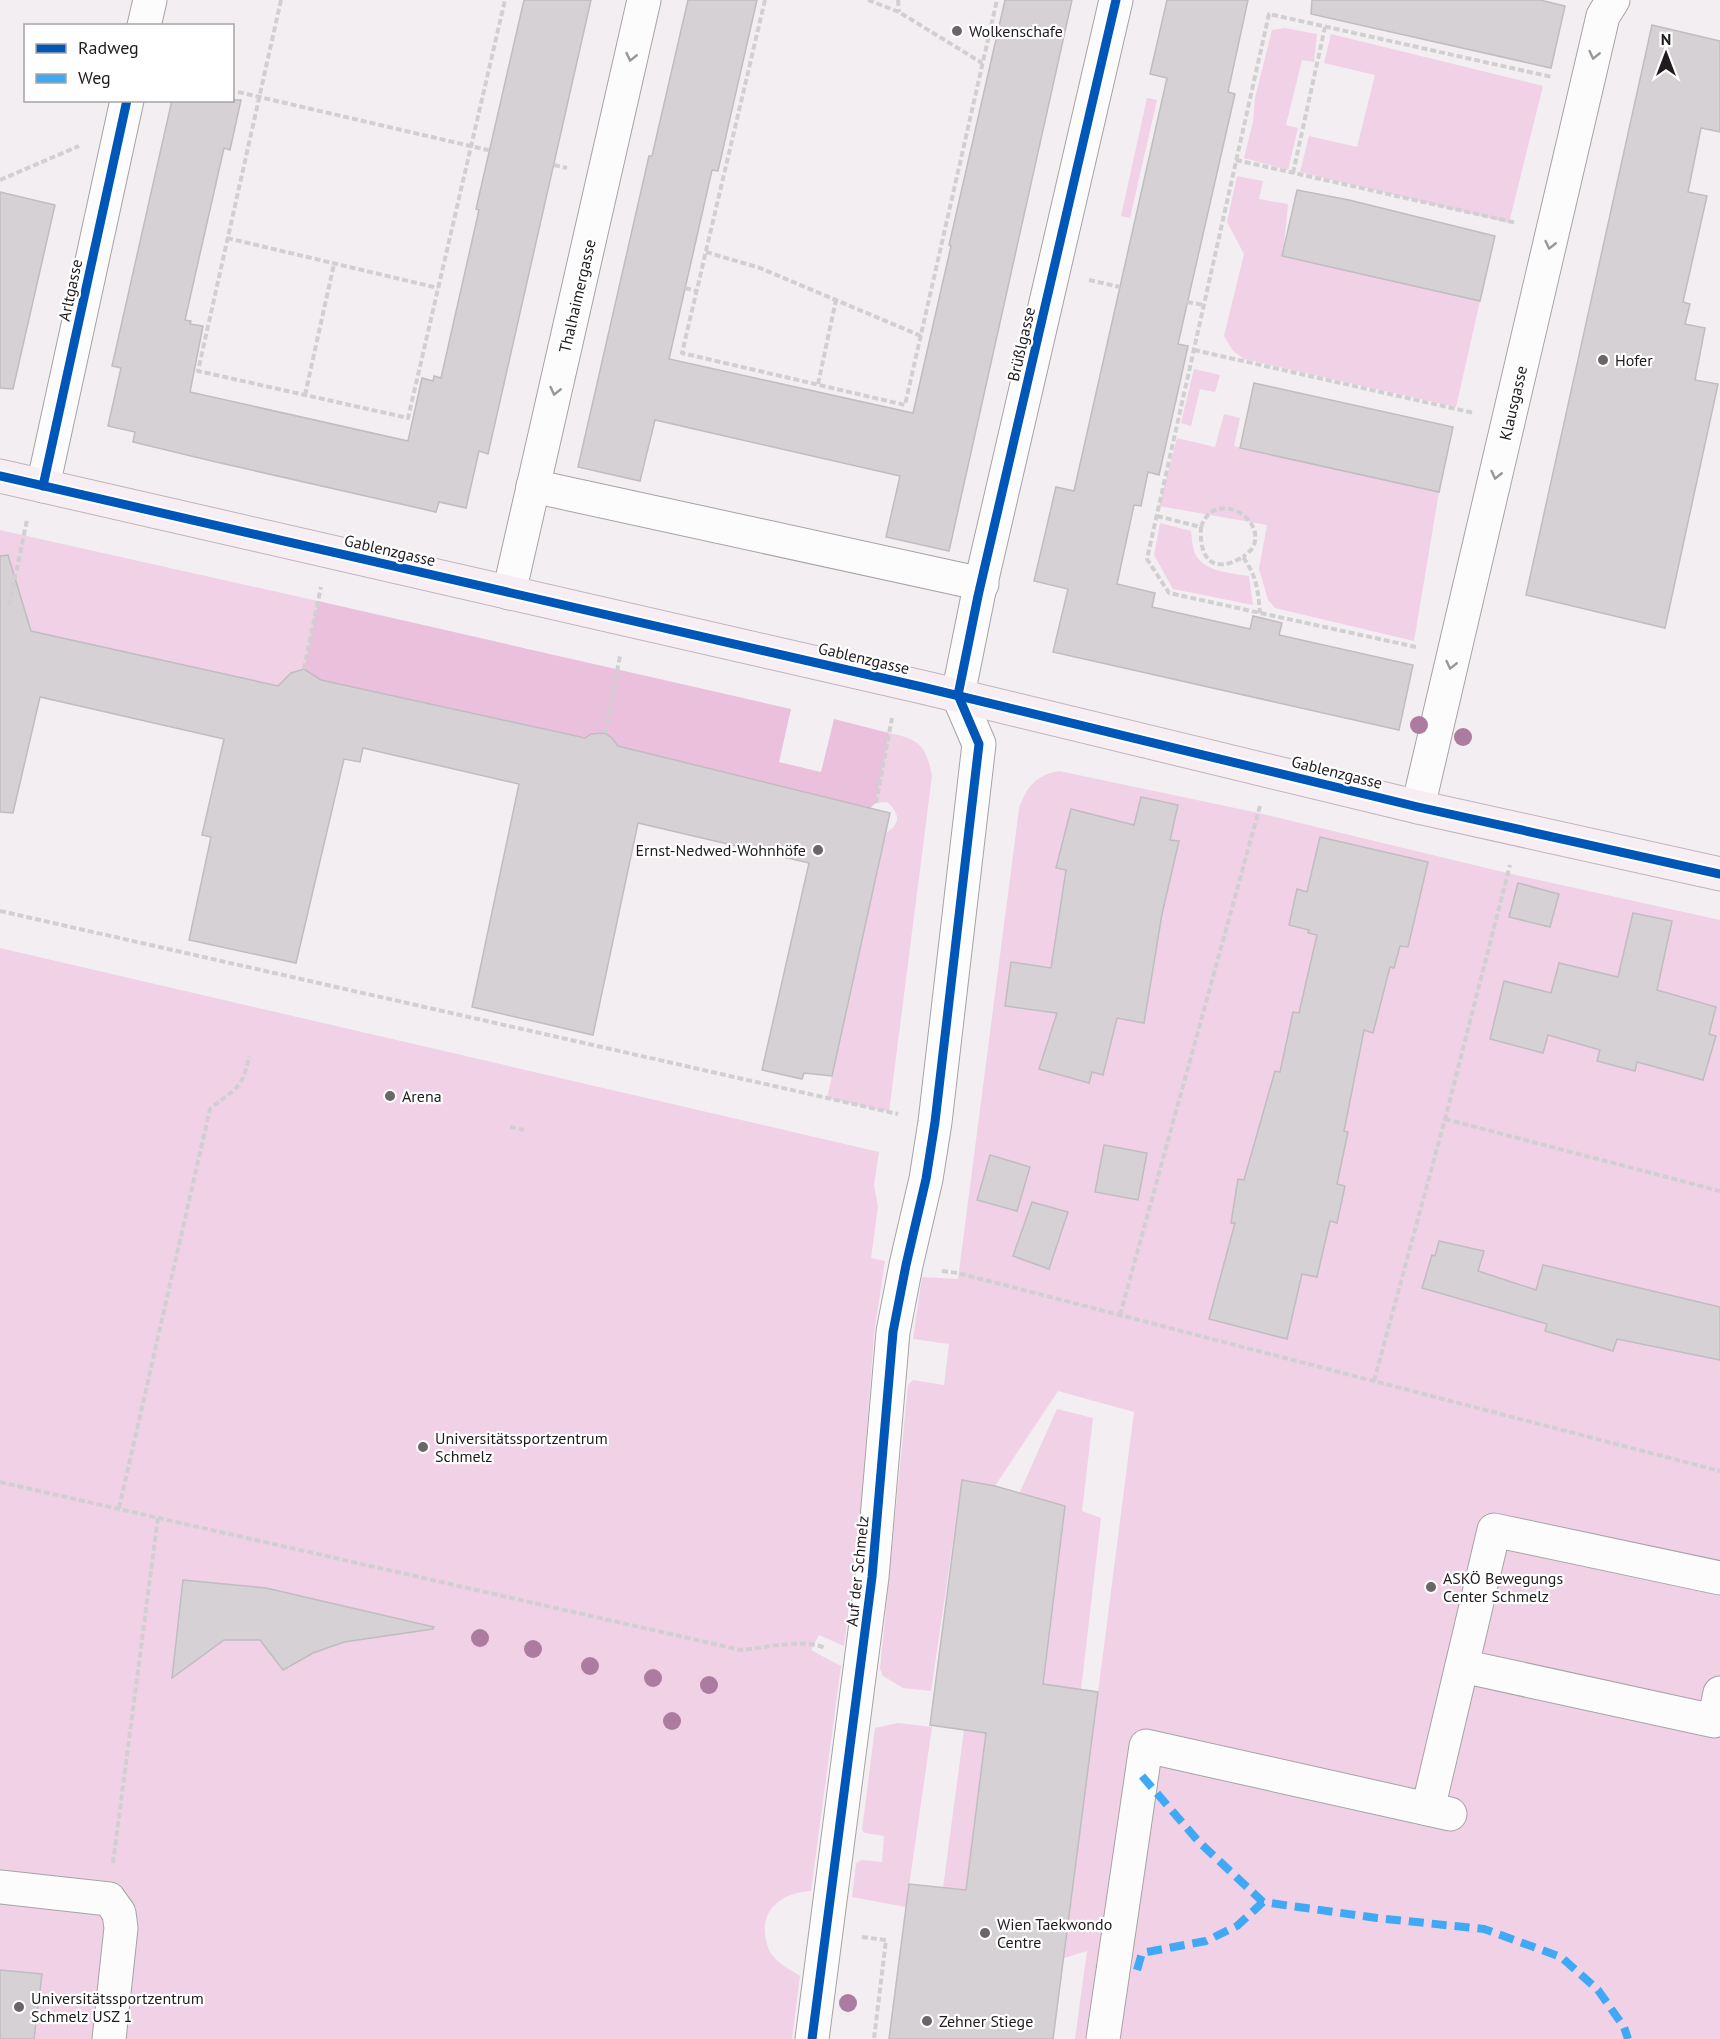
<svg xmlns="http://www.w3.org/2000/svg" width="1720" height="2039" viewBox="0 0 1720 2039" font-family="'PT Sans',sans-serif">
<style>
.green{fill:#f1d1e6}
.forest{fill:#ebc0dd}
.building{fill:#d5d1d4;stroke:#c0bcbf;stroke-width:1.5}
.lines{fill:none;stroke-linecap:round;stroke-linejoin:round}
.minor-casing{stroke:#a7a3a5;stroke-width:35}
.major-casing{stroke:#c1b3bc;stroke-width:35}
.path{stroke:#d1d0d1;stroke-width:4;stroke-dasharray:6 3;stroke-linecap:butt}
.minor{stroke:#fdfcfd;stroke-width:33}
.major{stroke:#f6eef3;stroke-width:33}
.quiet{stroke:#3fa9f5;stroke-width:8;stroke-dasharray:15 8;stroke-linecap:butt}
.cycleway-casing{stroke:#fff;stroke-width:13}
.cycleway{stroke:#0057b8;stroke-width:9}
.tree{fill:#ac7ca0}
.oneway{stroke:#9a9799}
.poi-dot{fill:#6a6668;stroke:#fff;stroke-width:2}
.labels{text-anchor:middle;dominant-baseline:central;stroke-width:4.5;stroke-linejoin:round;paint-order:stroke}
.poi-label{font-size:16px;fill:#201c1e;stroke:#fff;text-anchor:start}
.street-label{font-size:16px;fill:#201c1e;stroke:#fff}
</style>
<rect width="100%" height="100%" fill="#f3eef1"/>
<g class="green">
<polygon points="1285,28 1317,34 1314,62 1302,60 1286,125 1298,128 1288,170 1244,158 1253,122 1255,98 1272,30"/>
<polygon points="1331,34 1543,86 1509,223 1300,172 1309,136 1357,147 1375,75 1324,63"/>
<polygon points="1147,98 1157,100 1130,218 1121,216"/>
<polygon points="1237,176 1263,181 1259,199 1288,204 1283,256 1480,301 1456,407 1244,359 1233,351 1224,336 1244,254 1227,222"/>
<polygon points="1194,369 1220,375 1215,392 1200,389 1191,426 1181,423"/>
<polygon points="1224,414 1240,418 1234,446 1439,492 1414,641 1275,608 1268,600 1259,569 1267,525 1159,506 1177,438 1215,447"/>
<path d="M1160,523L1191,531C1192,538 1192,545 1194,551C1201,572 1231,573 1249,576L1253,605L1173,589L1154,555Z"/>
<path d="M0,530L318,601L304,669C293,672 285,675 281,687L29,630L26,613L0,609Z"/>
<path d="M889,733C920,739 926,746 932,776L889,1112L827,1098L886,833C901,824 900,813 887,802L876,803Z"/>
<path d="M1059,771L1254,812L1507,873L1720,920V2039H1075L1087,1951L1064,1958L1134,1412L1058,1391L995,1486L962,1480L931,1691L903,1688L883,1676L880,1669L908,1385L913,1380L944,1385L949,1344L913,1339L922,1277L958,1279L1019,809C1026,787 1036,775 1059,771Z"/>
<path d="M0,948L879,1152L874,1185L878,1207L871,1258L885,1261L874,1334L861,1512L844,1646L819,1635L811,1650L841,1666L811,1891C786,1892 762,1906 765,1934C766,1942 768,1950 773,1956C780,1965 791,1970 800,1976L792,2039H0Z"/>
<polygon points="1057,1409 1093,1418 1082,1511 1101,1518 1081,1690 1043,1684 1065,1507 1019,1494"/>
<polygon points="898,1723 932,1727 906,1907 852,1897 856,1863 862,1860 882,1862 884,1836 865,1833 862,1830 875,1728"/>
<polygon points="964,1730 986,1733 966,1890 943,1888"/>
</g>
<polygon class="forest" points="318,601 791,709 779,762 821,772 834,719 889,733 876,803 870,808 630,749 627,762 605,733 591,734 582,742 568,734 339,684 336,699 304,669"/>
<g class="building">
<polygon points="524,0 591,0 488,454 479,451 466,508 439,502 436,512 216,462 133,442 135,432 108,426 121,368 112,366 172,100 241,100 230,150 224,148 185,320 191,321 190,324 203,326 190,392 408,441 422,378 433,381 434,376 441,378 479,210 476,209"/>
<polygon points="688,0 757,0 718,171 712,170 669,359 913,413 951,246 949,245 1005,0 1072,0 949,551 886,537 900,476 655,420 640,481 578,467 649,156 652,156"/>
<polygon points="1167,0 1248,0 1228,92 1235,94 1178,344 1188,346 1178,391 1159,475 1148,472 1141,506 1134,505 1117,584 1155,593 1152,607 1250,629 1253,616 1282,623 1279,635 1413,665 1399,730 1053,652 1068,589 1034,581 1056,487 1074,491 1167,78 1150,74"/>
<polygon points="1312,0 1540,0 1565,6 1551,68 1311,14"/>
<polygon points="1652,25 1720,41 1720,132 1701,128 1688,192 1707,196 1683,302 1690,304 1685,324 1705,328 1695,380 1718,384 1665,628 1526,595"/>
<polygon points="1297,190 1349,200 1495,236 1480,301 1282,256"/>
<polygon points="0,192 55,205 13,389 0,388"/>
<polygon points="1254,383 1453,427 1439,492 1240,448"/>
<polygon points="8,555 31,631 278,686 291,673 304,669 321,680 585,738 591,734 605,733 612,738 618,746 890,813 832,1076 804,1073 802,1079 762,1070 809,863 638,823 593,1035 472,1007 519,784 363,748 360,762 344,759 296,963 189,940 211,837 202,835 224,739 40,697 13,813 0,812 0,556"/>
<polygon points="1141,797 1178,805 1170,840 1179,841 1162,914 1144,1023 1117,1018 1103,1075 1092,1072 1089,1083 1039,1069 1057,1013 1005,1006 1011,962 1051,968 1066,870 1056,868 1071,809 1134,825"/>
<polygon points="1320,837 1428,862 1408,947 1400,946 1394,968 1390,967 1373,1033 1364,1030 1344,1131 1348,1132 1337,1184 1345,1186 1337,1223 1330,1221 1317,1277 1302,1274 1287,1339 1209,1319 1235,1223 1231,1223 1238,1179 1244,1180 1275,1071 1280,1072 1293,1012 1299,1013 1317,935 1308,933 1309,930 1289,925 1297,889 1307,892"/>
<polygon points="1518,883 1559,894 1550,927 1509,917"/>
<polygon points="1633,913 1672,921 1657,990 1716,1007 1709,1034 1716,1036 1703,1080 1637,1062 1635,1071 1597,1061 1600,1050 1548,1035 1543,1053 1490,1039 1504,981 1551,993 1559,963 1618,977"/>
<polygon points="1104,1145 1147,1153 1138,1200 1095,1192"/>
<polygon points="990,1155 1030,1167 1017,1211 977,1200"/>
<polygon points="1032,1202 1068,1212 1049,1269 1013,1256"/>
<polygon points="1439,1241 1484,1251 1478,1271 1536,1290 1543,1265 1720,1307 1720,1360 1617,1339 1613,1351 1545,1331 1547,1324 1422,1288 1432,1255 1435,1256"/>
<polygon points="962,1480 995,1486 1065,1506 1043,1684 1098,1692 1053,2039 889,2039 909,1884 966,1890 986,1733 930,1725"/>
<polygon points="183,1580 266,1588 434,1627 433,1629 344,1642 313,1653 283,1670 260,1640 224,1640 172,1678"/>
<polygon points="0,1970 42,1974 34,2039 0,2039"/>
</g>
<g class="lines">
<g class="minor-casing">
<g id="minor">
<polyline points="144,26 150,0"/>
<polyline points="43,486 127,100"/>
<polyline points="533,486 982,584"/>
<polyline points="509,593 644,0"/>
<polyline points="1418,807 1603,16 1613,0"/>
<polyline points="1462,1666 1714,1721 1720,1693"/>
<polyline points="1428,1809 1494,1530 1720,1578"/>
<polyline points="0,1887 109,1899 119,1913 121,1928 109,2039"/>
<polyline points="812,2039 872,1577 893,1332 906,1265 926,1179 935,1122 979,744 958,695 978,596 1116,0"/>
<polyline points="1103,2039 1146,1746 1450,1814"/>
</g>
</g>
<g class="major-casing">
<polyline id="major" points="0,476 922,687 1418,807 1720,874"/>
</g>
<g class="path">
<polyline points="281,0 198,371 408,418 505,0"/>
<polyline points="765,0 682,353 905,405 997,0"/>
<polyline points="868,0 899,12 982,63"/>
<polyline points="898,0 899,12"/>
<polyline points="238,92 492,151"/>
<polyline points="1236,160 1517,223"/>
<polyline points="554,165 567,168"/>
<polyline points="1293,173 1325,27"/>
<polyline points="0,180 79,146"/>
<polyline points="227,238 438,288"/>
<polyline points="706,252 760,268 921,336"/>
<polyline points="1089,280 1120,287"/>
<polyline points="685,288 697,291"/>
<polyline points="1187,302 1204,305"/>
<polyline points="1194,350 1474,413"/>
<polyline points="818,384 836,300"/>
<polyline points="305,395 334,264"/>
<path d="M1157,516L1201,527C1199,558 1212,575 1243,557C1257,577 1258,590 1260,613"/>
<path d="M1201,527C1215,487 1267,519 1253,547C1251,551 1246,554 1243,557"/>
<polyline points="9,606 27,520"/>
<polyline points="1416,647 1169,593 1147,559 1269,14 1552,77"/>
<polyline points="304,669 321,587"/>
<polyline points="605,733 620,656"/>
<polyline points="876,803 892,718"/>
<polyline points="0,911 898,1114"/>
<polyline points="1445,1119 1720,1191"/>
<polyline points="510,1127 524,1130"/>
<polyline points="942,1271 958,1273 1720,1471"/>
<polyline points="1120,1315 1260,806"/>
<polyline points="1374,1381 1445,1119 1510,865"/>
<path d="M0,1482L741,1650C765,1648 803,1638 825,1648"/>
<path d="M119,1508L210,1109C236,1087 242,1091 249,1056"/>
<polyline points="113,1863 158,1517"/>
<polyline points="862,1937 886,1940 874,2039"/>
</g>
<use href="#minor" class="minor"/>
<use href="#major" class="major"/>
<g class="quiet">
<polyline points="1142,1776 1199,1842 1263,1902 1377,1918 1484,1929 1561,1957 1598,1990 1624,2027 1628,2039"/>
<polyline points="1137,1970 1142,1953 1206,1941 1237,1926 1263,1902"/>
</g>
<g class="cycleway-casing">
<g id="cycleway">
<polyline points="0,476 922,687 1418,807 1720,874"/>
<polyline points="43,486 127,100"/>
<polyline points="958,695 978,596 1116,0"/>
<polyline points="812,2039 872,1577 893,1332 906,1265 926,1179 935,1122 979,744 958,695"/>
</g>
</g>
<use href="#cycleway" class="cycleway"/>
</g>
<g class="tree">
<circle cx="1419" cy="725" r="9"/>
<circle cx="1463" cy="737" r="9"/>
<circle cx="480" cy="1638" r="9"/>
<circle cx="533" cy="1649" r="9"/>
<circle cx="590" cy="1666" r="9"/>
<circle cx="653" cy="1678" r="9"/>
<circle cx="709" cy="1685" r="9"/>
<circle cx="672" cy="1721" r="9"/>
<circle cx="848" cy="2003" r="9"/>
</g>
<defs><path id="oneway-chevron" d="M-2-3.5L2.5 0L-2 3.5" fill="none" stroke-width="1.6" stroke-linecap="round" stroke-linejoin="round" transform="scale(1.5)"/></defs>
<g class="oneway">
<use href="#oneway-chevron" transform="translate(1594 55) rotate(103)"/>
<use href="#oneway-chevron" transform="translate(631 57) rotate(103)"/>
<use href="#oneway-chevron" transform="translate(1550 245) rotate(103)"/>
<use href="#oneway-chevron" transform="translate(555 391) rotate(103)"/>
<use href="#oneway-chevron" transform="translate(1496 475) rotate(103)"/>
<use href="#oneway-chevron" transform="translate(1451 665) rotate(103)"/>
</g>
<g class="poi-dot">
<circle cx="957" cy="31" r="6"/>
<circle cx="1603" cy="360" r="6"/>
<circle cx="818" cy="850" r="6"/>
<circle cx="390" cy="1096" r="6"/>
<circle cx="423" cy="1447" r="6"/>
<circle cx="1431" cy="1587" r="6"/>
<circle cx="985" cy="1933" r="6"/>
<circle cx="19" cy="2007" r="6"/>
<circle cx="927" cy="2021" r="6"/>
</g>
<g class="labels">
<g class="poi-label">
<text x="969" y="31">Wolkenschafe</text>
<text x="1615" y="360">Hofer</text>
<text x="806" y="850" text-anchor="end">Ernst-Nedwed-Wohnhöfe</text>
<text x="402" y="1096">Arena</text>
<text x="435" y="1438">Universitätssportzentrum<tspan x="435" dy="18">Schmelz</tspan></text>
<text x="1443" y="1578">ASKÖ Bewegungs<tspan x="1443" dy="18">Center Schmelz</tspan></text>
<text x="997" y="1924">Wien Taekwondo<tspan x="997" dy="18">Centre</tspan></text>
<text x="31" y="1998">Universitätssportzentrum<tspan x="31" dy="18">Schmelz USZ 1</tspan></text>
<text x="939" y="2021">Zehner Stiege</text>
</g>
<g class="street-label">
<text transform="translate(70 290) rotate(-78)">Arltgasse</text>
<text transform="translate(577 296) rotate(-77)">Thalhaimergasse</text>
<text transform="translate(1021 344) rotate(-77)">Brüßlgasse</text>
<text transform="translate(1513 403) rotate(-77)">Klausgasse</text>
<text transform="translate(390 550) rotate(13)">Gablenzgasse</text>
<text transform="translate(864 658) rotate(13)">Gablenzgasse</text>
<text transform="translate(1337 772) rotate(14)">Gablenzgasse</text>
<text transform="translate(857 1571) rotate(-84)">Auf der Schmelz</text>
</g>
</g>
<rect x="24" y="24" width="210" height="78" fill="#ffffff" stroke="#a6a4a5" stroke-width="1.5"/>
<rect x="36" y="44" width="30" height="9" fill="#0057b8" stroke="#a6a4a5" stroke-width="1.5"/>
<text x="78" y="54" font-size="18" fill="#201c1e">Radweg</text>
<rect x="36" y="74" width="30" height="9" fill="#3fa9f5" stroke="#a6a4a5" stroke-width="1.5"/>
<text x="78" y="84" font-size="18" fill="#201c1e">Weg</text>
<g transform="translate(1666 54)" stroke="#ffffff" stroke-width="4.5" paint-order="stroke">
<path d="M0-4.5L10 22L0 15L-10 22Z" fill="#201c1e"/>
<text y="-9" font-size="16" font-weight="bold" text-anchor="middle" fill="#201c1e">N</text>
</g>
</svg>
